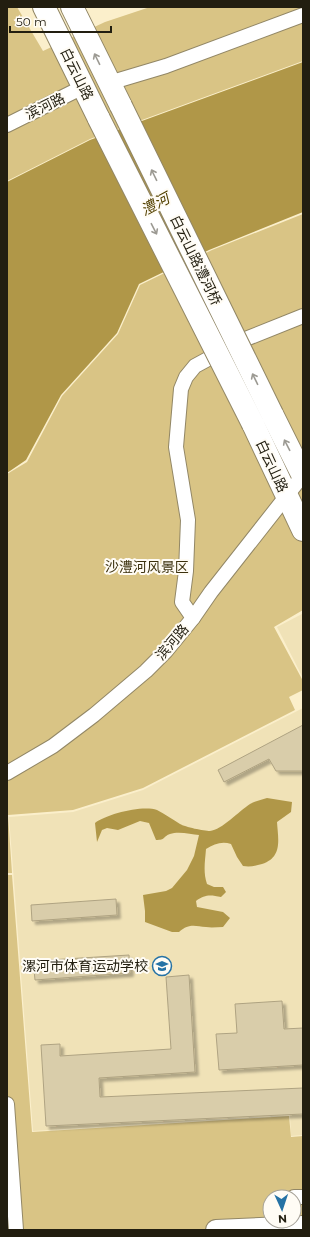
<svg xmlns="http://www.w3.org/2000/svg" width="310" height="1237" viewBox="0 0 310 1237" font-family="Montserrat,'Noto Sans SC',sans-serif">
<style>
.built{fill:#f0e2b7}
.green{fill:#d9c485;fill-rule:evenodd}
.water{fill:#b09748}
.building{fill:#d9cdaa;stroke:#afa382;filter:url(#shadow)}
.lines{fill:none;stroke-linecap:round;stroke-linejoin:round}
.street-casing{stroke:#928766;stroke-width:16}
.secondary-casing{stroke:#928766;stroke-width:22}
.highway-casing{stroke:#928766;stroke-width:24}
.street{stroke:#fff;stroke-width:14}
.secondary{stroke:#fff;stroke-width:20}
.highway{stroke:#fff;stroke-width:22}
.highway-bridge-casing{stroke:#928766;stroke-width:24;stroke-linecap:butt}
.highway-bridge{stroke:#fff;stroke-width:22}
.oneway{stroke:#9c9a93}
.labels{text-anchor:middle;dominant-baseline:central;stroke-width:4;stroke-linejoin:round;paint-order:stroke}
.street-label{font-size:14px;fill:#221e10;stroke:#fffcf5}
.park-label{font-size:14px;fill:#3c310e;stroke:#fffcf5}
.poi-label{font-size:14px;fill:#221e10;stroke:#fffcf5;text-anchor:end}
.water-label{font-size:15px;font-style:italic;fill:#534100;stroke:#fffcf5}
</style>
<defs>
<filter id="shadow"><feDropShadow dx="3.5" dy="3.5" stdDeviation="1" flood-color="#0004"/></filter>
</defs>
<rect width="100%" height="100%" fill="#fbefcb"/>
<g class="built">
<polygon points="302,614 303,615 303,678 277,627"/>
<polygon points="303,708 303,1135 291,1136 290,1115 33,1131 9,817 73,812 143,790"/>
</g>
<g class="green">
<polygon points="7,7 17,7 43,51 105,22 150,7 303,7 303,61 90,139 7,181"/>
<polygon points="303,214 303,610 274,627 303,681 303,690 289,697 295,710 143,788 73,810 8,815 12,873 7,873 7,474 27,462 62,396 118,334 140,285 212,250"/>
<path d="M7,875H12L32,1132L289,1116L291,1137L303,1136V1230H7ZM270,1197H294V1221H270Z"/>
</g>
<g class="water">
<polygon points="303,62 303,212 209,250 139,284 117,333 61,395 26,460 7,473 7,182 90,140"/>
<path d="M267,798L292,802L291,812L277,822C278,839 283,857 262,864C255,866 250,867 243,866L237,857L231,844C222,841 214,844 206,849C205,862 203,872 207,884L214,887H223L226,892L221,897C211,895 205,894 196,901L197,907L223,912L230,918L223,927C217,927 212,928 206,927C195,926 189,923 179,932H172L145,922V911L143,895L166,891L172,888L187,870L194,856L199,835C191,834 178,831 170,834C162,837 166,840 156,840L149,823L140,821L118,830L107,828L102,830L97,842L95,823C107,814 142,805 157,810C165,814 172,819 180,824C185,827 204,831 210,831C222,830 239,811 250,804C255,801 261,800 267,798Z"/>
</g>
<g class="building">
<polygon points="303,725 303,771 276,771 269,759 224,782 218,770"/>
<polygon points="116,899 117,915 32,921 31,905"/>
<polygon points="129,955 130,973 35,980 33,961"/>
<polygon points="189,975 195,1072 99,1078 100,1097 303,1088 303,1114 46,1126 41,1045 60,1044 60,1056 171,1049 166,977"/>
<polygon points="282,1001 284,1029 303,1028 303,1065 219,1070 216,1034 237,1033 235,1004"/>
</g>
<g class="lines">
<g class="street-casing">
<g id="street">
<polyline points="109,83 166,66 303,15"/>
<polyline points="7,125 83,87"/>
<polyline points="193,618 182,602 186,571 188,520 176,447 181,389 186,377 195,366 243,340 303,316"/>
<polyline points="7,773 53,746 94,715 146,671 166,651 193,618 211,592 303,475"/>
<polyline points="7,1104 16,1230"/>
<polyline points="294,1197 303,1197"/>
</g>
</g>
<g class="secondary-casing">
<polyline id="secondary" points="216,1230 303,1226"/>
</g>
<g class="highway-casing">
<g id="highway">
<polyline points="44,7 99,119"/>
<polyline points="72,7 121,106"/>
<polyline points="272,414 303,476"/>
<polyline points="253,424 303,530"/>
</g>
</g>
<use href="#street" class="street"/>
<use href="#secondary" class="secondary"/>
<use href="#highway" class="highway"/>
<g class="highway-bridge-casing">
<g id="highway-bridge">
<polyline points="121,106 272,414"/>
<polyline points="99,119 253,424"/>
</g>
</g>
<use href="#highway-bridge" class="highway-bridge"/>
</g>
<defs><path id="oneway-shaft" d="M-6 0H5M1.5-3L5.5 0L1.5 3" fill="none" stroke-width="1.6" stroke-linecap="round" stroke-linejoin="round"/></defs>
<g class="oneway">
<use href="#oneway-shaft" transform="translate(97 59) rotate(-116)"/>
<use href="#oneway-shaft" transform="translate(154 175) rotate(-116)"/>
<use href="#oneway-shaft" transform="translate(154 229) rotate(63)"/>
<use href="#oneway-shaft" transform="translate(255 379) rotate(-116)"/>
<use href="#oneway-shaft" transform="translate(287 445) rotate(-117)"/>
</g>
<defs>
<g id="school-ring" transform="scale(1)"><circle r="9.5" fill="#fffcf5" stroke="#2572a5" stroke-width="1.5"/><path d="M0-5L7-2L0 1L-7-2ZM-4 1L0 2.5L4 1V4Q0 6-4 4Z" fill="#2572a5"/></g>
</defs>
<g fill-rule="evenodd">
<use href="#school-ring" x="162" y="966"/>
</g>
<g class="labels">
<g class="street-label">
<text transform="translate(77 74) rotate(64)">白云山路</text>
<text transform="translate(45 106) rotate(-26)">滨河路</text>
<text transform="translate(196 260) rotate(64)">白云山路澧河桥</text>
<text transform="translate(272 466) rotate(65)">白云山路</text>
<text transform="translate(172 642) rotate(-49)">滨河路</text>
</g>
<g class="park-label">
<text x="147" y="567">沙澧河风景区</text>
</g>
<g class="poi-label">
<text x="148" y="966">漯河市体育运动学校</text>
</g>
<g class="water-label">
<text transform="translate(155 204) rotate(-28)">澧河</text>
</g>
</g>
<rect width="310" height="1237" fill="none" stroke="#221e10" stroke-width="16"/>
<g transform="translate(282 1209) rotate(177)"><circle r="19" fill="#fffcf5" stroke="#a7a399"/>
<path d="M0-3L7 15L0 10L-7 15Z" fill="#2572a5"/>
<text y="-6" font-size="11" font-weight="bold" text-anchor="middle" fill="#221e10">N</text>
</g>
<path d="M10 26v6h101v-6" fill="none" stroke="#221e10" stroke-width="2"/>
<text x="16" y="26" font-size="12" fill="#221e10" stroke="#fffcf5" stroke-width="3" paint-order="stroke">50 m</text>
</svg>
